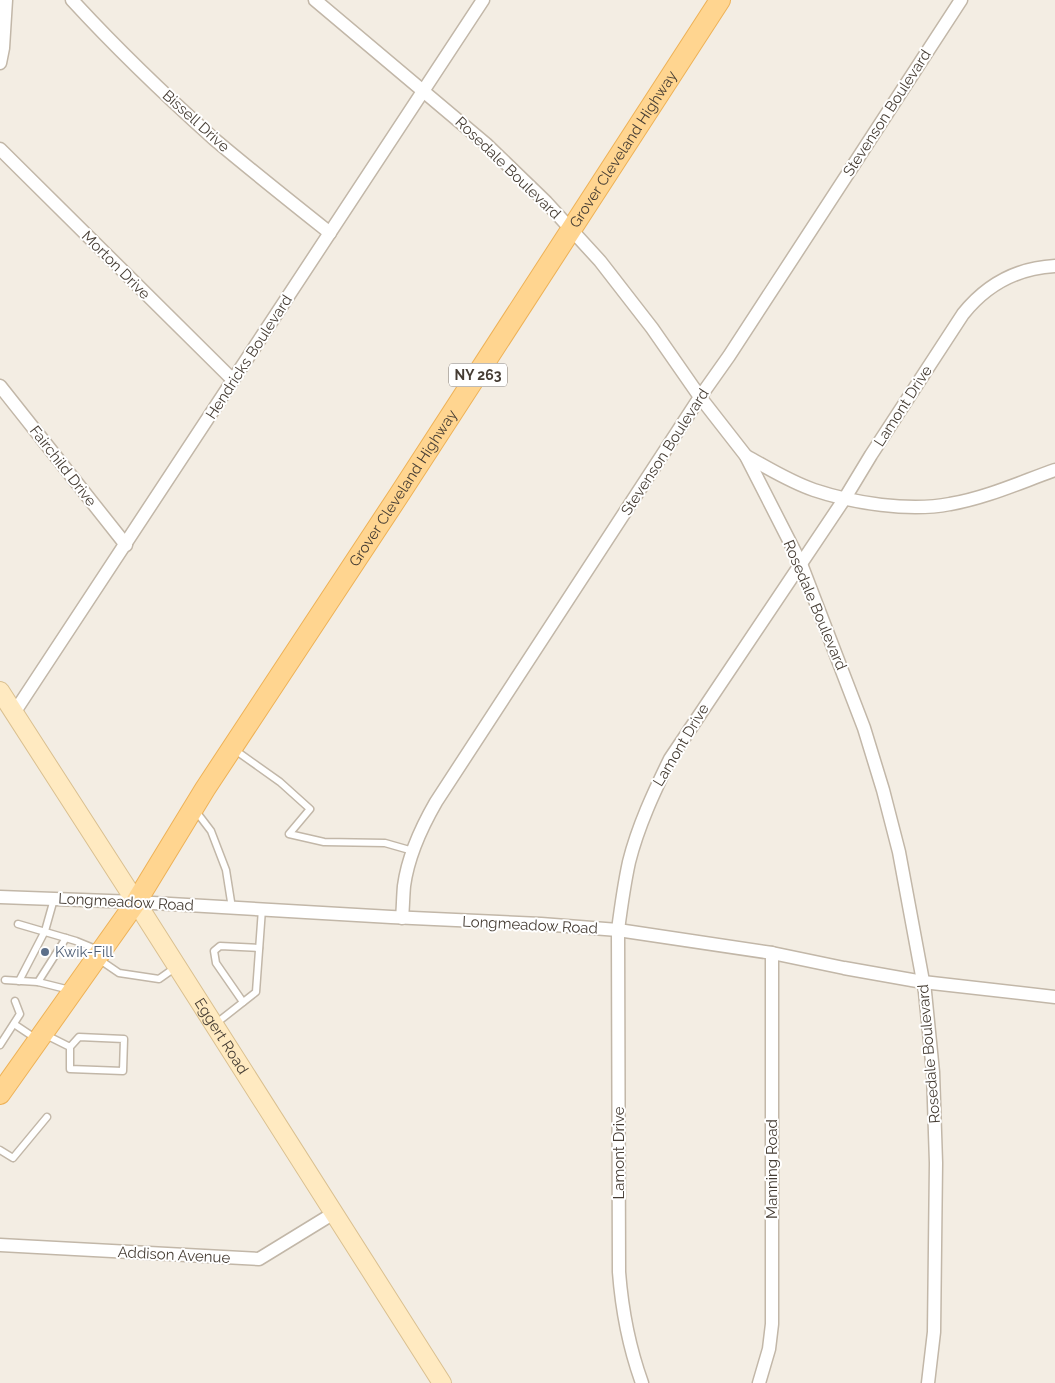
<svg xmlns="http://www.w3.org/2000/svg" width="1055" height="1383" viewBox="0 0 1055 1383" font-family="Raleway,sans-serif">
<style>
.lines{fill:none;stroke-linecap:round;stroke-linejoin:round}
.lane-casing{stroke:#c2b7a8;stroke-width:9}
.street-casing{stroke:#c2b7a8;stroke-width:15}
.secondary-casing{stroke:#dac090;stroke-width:20}
.primary-casing{stroke:#eeb257;stroke-width:22}
.lane{stroke:#fff;stroke-width:6}
.street{stroke:#fff;stroke-width:12}
.secondary{stroke:#ffeac1;stroke-width:18}
.primary{stroke:#ffd590;stroke-width:20}
.service-dot{fill:#5c6f8a;stroke:#fff;stroke-width:2}
.labels{text-anchor:middle;dominant-baseline:central;stroke-width:4;stroke-linejoin:round;paint-order:stroke}
.shield{fill:#fff;stroke:#7d7670;stroke-width:1}
.shield-label{font-size:14px;font-weight:bold;fill:#453c33}
.street-label{font-size:15px;fill:#453c33;stroke:#fff}
.service-label{font-size:15px;fill:#4e5e75;stroke:#fff;text-anchor:start}
</style>
<rect width="100%" height="100%" fill="#f3ede3"/>
<g class="lines">
<g class="lane-casing">
<g id="lane">
<polyline points="235,750 280,782 310,809 289,834 324,842 385,843 413,851"/>
<polyline points="195,810 211,831 226,870 232,908"/>
<polyline points="18,924 76,941 98,950"/>
<polyline points="100,960 119,973 159,979 176,967"/>
<polyline points="5,980 38,982 70,990"/>
<polyline points="19,981 45,931 54,899"/>
<polyline points="38,982 66,938"/>
<polyline points="243,1002 216,963 214,951 220,946 259,948"/>
<polyline points="14,1024 35,1038"/>
<polyline points="214,1025 256,992 262,909"/>
<polyline points="46,1035 70,1047 70,1069 123,1071 124,1039 79,1037 70,1047"/>
<polyline points="0,1045 20,1014 15,1001"/>
<polyline points="0,1150 13,1158 47,1117"/>
</g>
</g>
<g class="street-casing">
<g id="street">
<path d="M72,0C117,49 165,95 214,139C252,171 291,202 330,233"/>
<polyline points="315,0 486,144 546,202 600,261 652,328 700,397 746,456 801,564 864,728 883,790 899,852 925,992 933,1072 936,1163 934,1332 928,1383"/>
<polyline points="0,63 3,48 6,0"/>
<polyline points="0,149 233,380"/>
<polyline points="0,386 126,545"/>
<path d="M746,456C768,468 790,482 814,490C853,503 909,512 950,504C986,498 1021,482 1055,470"/>
<polyline points="14,713 483,0"/>
<polyline points="0,897 136,902 391,917 541,924 618,930 772,953 844,968 923,982 1055,997"/>
<path d="M402,918C403,908 403,897 404,886C408,856 421,828 436,802L700,397L729,356L961,0"/>
<polyline points="0,1245 259,1259 334,1213"/>
<path d="M642,1383C629,1347 622,1311 619,1272L618,930C621,907 624,885 629,862C638,826 654,792 670,759L845,498L871,455L963,314C987,284 1017,268 1055,266"/>
<polyline points="759,1383 769,1349 772,1324 772,953"/>
</g>
</g>
<g class="secondary-casing">
<g id="secondary">
<path id="s1" d="M0,691L136,902L442,1383"/>
</g>
</g>
<g class="primary-casing">
<g id="primary">
<path id="s2" d="M0,1094L136,902L205,789L399,495L720,0"/>
</g>
</g>
<use href="#lane" class="lane"/>
<use href="#street" class="street"/>
<use href="#secondary" class="secondary"/>
<use href="#primary" class="primary"/>
</g>
<circle class="service-dot" cx="45" cy="952" r="5"/>
<g class="labels">
<rect class="shield" x="449" y="363.5" width="58" height="23" rx="4"/>
<g class="shield-label">
<text x="478" y="375">NY 263</text>
</g>
<g class="street-label">
<text transform="translate(887 113) rotate(-57)">Stevenson Boulevard</text>
<text transform="translate(196 121) rotate(42)">Bissell Drive</text>
<text stroke="none"><textPath href="#s2" startOffset="1132">Grover Cleveland Highway</textPath></text>
<text transform="translate(508 168) rotate(44)">Rosedale Boulevard</text>
<text transform="translate(116 265) rotate(45)">Morton Drive</text>
<text transform="translate(249 357) rotate(-57)">Hendricks Boulevard</text>
<text transform="translate(903 406) rotate(-57)">Lamont Drive</text>
<text transform="translate(665 452) rotate(-57)">Stevenson Boulevard</text>
<text transform="translate(63 466) rotate(52)">Fairchild Drive</text>
<text stroke="none"><textPath href="#s2" startOffset="728">Grover Cleveland Highway</textPath></text>
<text transform="translate(815 605) rotate(67)">Rosedale Boulevard</text>
<text transform="translate(681 745) rotate(-59)">Lamont Drive</text>
<text transform="translate(126 902) rotate(3)">Longmeadow Road</text>
<text transform="translate(530 925) rotate(3)">Longmeadow Road</text>
<text stroke="none"><textPath href="#s1" startOffset="410">Eggert Road</textPath></text>
<text transform="translate(929 1054) rotate(-95)">Rosedale Boulevard</text>
<text transform="translate(619 1153) rotate(-90)">Lamont Drive</text>
<text transform="translate(772 1169) rotate(-90)">Manning Road</text>
<text transform="translate(174 1255) rotate(3)">Addison Avenue</text>
</g>
<g class="service-label">
<text x="55" y="952">Kwik-Fill</text>
</g>
</g>
</svg>
